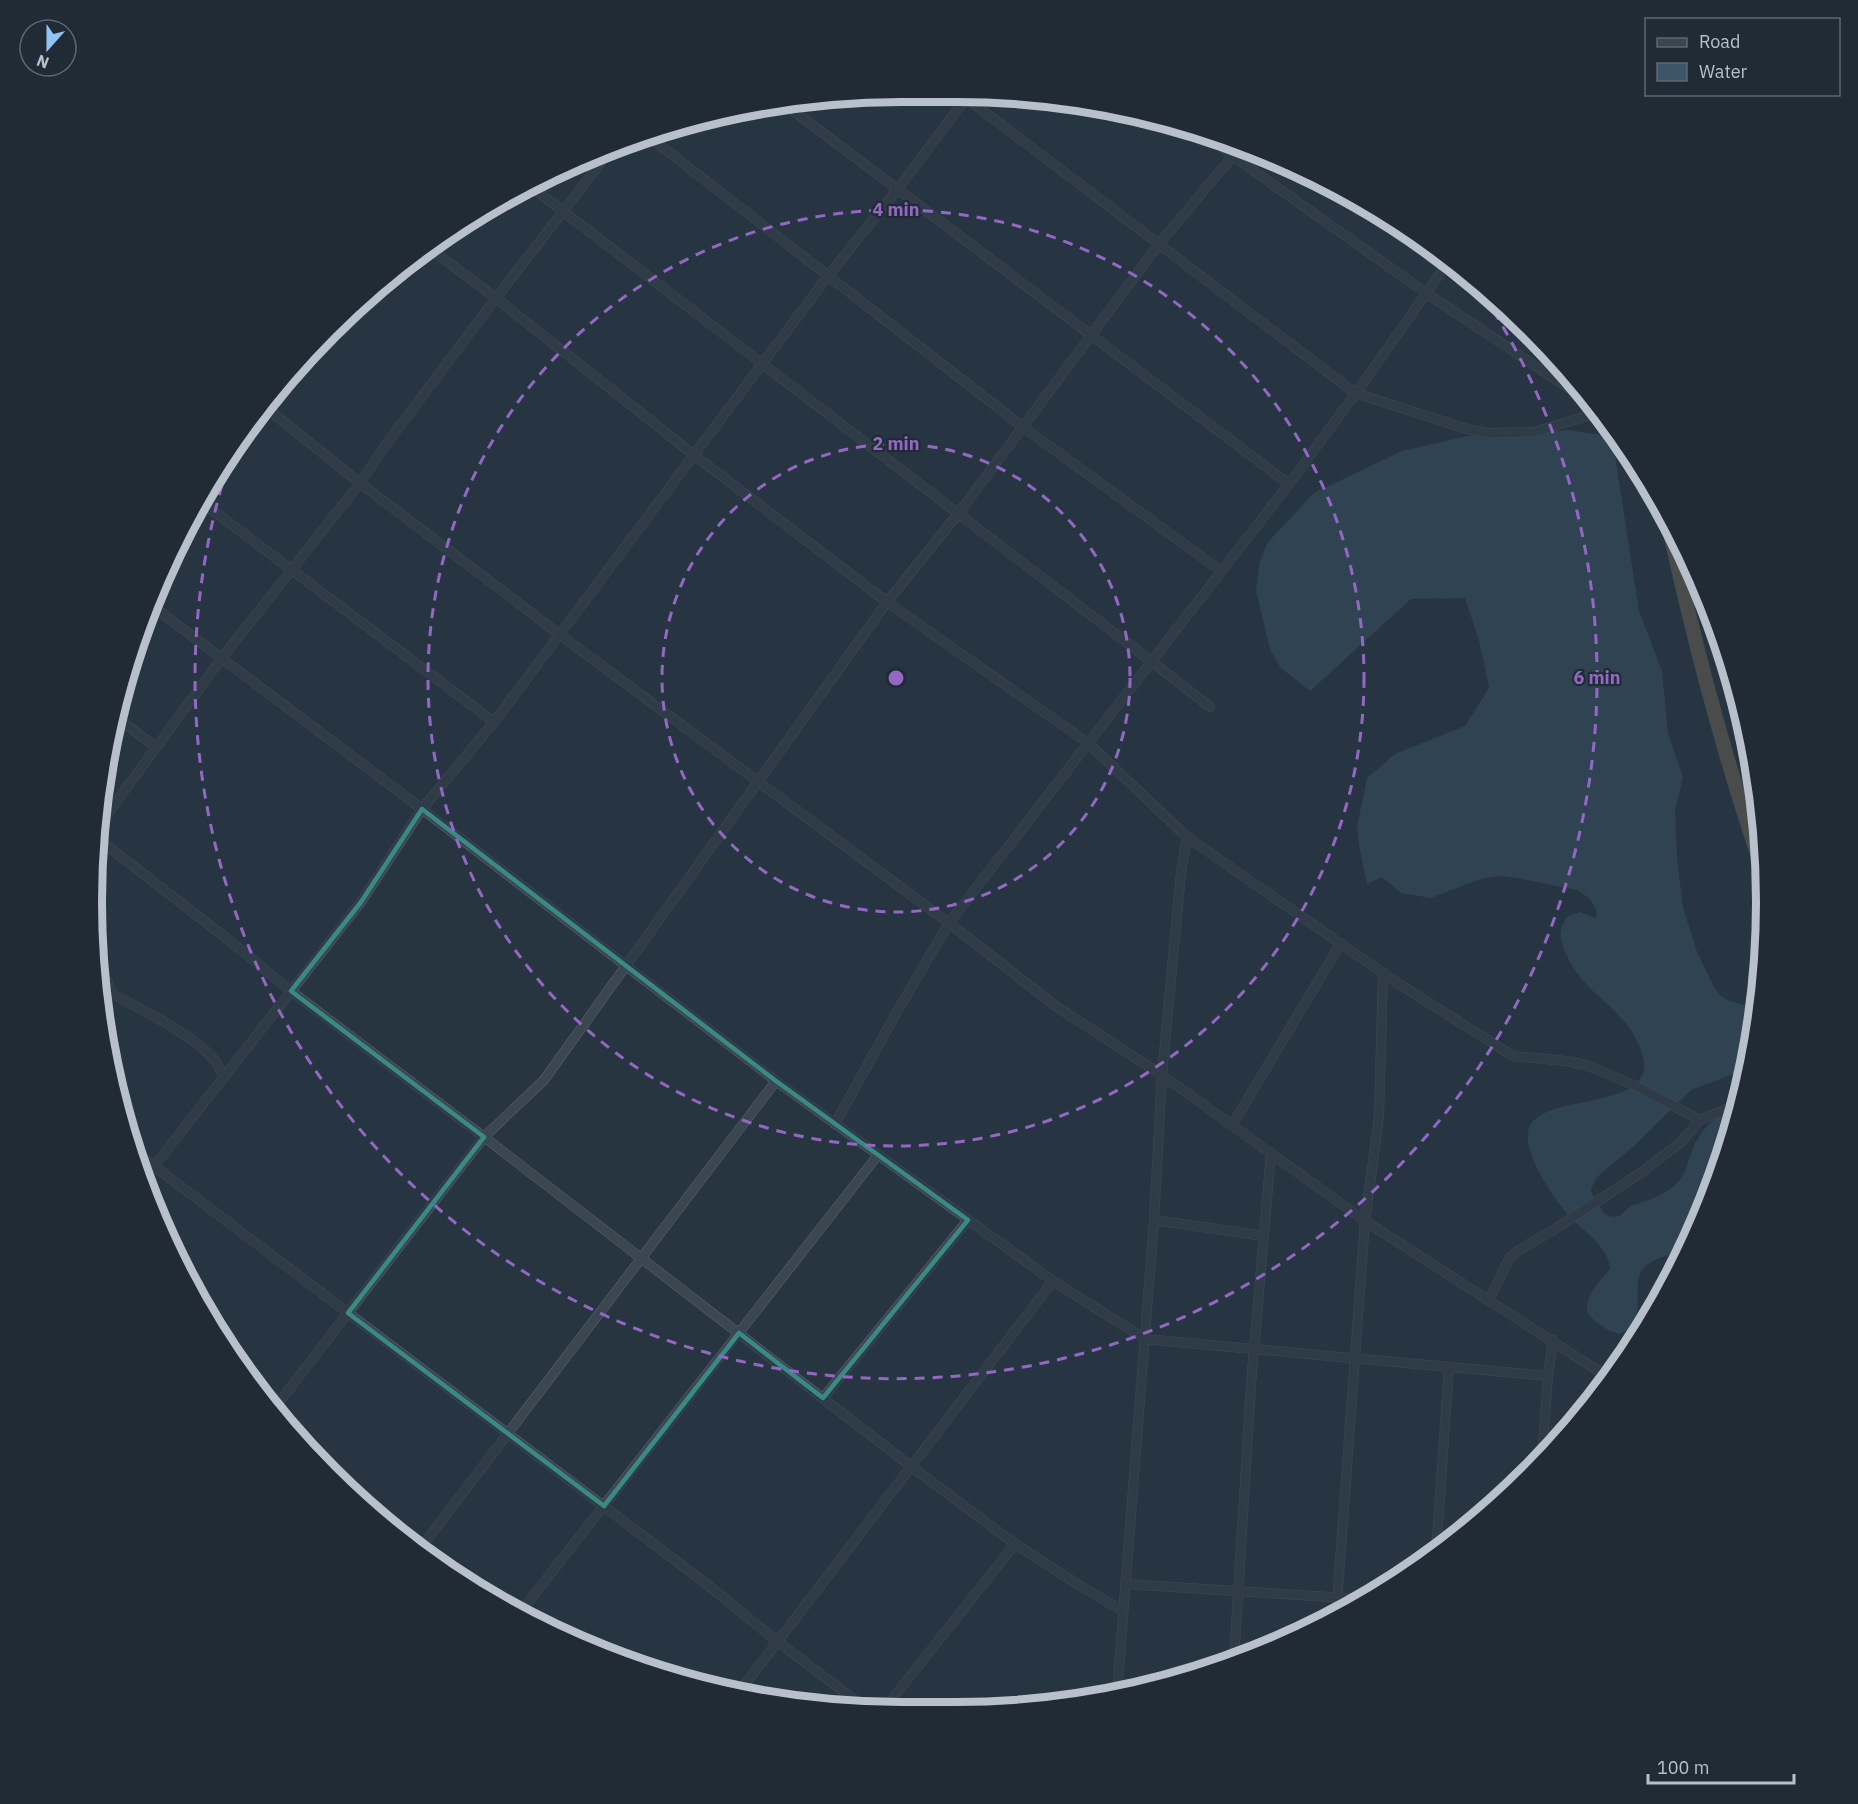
<svg xmlns="http://www.w3.org/2000/svg" width="1858" height="1804" viewBox="0 0 1858 1804" font-family="'IBM Plex Sans',sans-serif">
<style>
.water{fill:#3d5469}
.lines{fill:none;stroke-linecap:round;stroke-linejoin:round}
.minor-casing{stroke:#59646e;stroke-width:10}
.highway-casing{stroke:#46515b;stroke-width:15}
.minor{stroke:#3b4651;stroke-width:9}
.highway{stroke:#776858;stroke-width:14}
.marked{fill:none;stroke:#398985;stroke-width:4.5;stroke-linejoin:round}
.ring{fill:none;stroke:#9368c4;stroke-width:3;stroke-dasharray:10 8}
.rim{fill:none;stroke:#b8c1cb;stroke-width:8}
.centre{fill:#9368c4;stroke:#202b36;stroke-width:3}
.ring-label{font-size:18px;text-anchor:middle;font-weight:bold;fill:#9368c4;stroke:#202b36;stroke-width:4.5;stroke-linejoin:round;paint-order:stroke}
</style>
<rect width="100%" height="100%" fill="#273541"/>
<path class="water" d="M1567,430L1603,435L1615,456L1639,611L1662,671L1668,734L1683,777L1675,810L1677,857L1683,908L1697,952L1713,985L1720,995L1729,1001L1748,1006L1755,1010L1758,1014L1745,1071L1738,1072L1691,1090L1634,1146L1597,1177L1591,1189L1592,1194L1601,1209L1605,1214L1612,1217L1620,1216C1623,1213 1626,1209 1630,1207C1634,1204 1639,1204 1643,1202C1655,1198 1671,1191 1679,1181C1686,1173 1688,1161 1692,1151C1699,1133 1714,1112 1735,1114L1724,1162L1684,1250C1673,1254 1658,1257 1648,1264C1624,1281 1654,1323 1619,1334C1606,1330 1595,1323 1587,1312C1586,1294 1599,1282 1610,1269C1609,1248 1587,1234 1573,1220C1557,1204 1520,1151 1529,1128C1543,1090 1666,1114 1641,1050C1637,1041 1633,1032 1628,1026C1606,998 1582,989 1566,954C1559,939 1558,929 1568,916L1580,912L1595,918L1597,916C1597,905 1587,895 1577,890L1517,878L1498,876L1477,880L1431,898L1401,893L1382,877L1367,884L1360,850L1357,827L1367,778L1395,754L1465,726L1489,688L1479,640L1465,598L1411,599L1310,691L1280,667L1270,649L1256,591L1260,561L1268,542L1314,493L1402,451L1472,435L1530,434Z"/>
<g class="lines">
<g class="minor-casing">
<g id="minor">
<polyline points="961,94 1355,393 1467,429 1488,433 1534,432 1601,412"/>
<polyline points="783,103 1289,484"/>
<polyline points="1202,131 1233,156 1426,293 1599,408"/>
<polyline points="648,136 1023,427 1221,571"/>
<polyline points="530,186 1151,661 1210,707"/>
<polyline points="429,248 496,298 694,455 887,602 1088,743 1187,837 1181,873 1162,1075 1154,1220 1117,1693"/>
<polyline points="265,407 360,483 559,634 949,923 1057,1007 1162,1075 1365,1221 1608,1377"/>
<polyline points="268,410 303,359"/>
<polyline points="199,500 494,722"/>
<polyline points="151,605 422,809 776,1081 1053,1281 1145,1339 1548,1376"/>
<polyline points="117,718 156,747"/>
<polyline points="97,828 221,659 360,483 384,447 496,298 613,147"/>
<polyline points="1187,837 1396,982 1513,1056 1566,1061 1586,1065 1634,1085 1700,1120"/>
<polyline points="97,838 230,941 291,991 484,1137 912,1467 1015,1544 1082,1587 1123,1611"/>
<path d="M97,978L108,982L111,993C141,1010 190,1033 212,1057C217,1063 221,1070 224,1078"/>
<polyline points="835,1124 895,1015 949,923 1289,484 1364,382 1448,262"/>
<polyline points="1232,1125 1341,943"/>
<polyline points="134,1151 704,1582 778,1642 864,1707"/>
<polyline points="144,1179 361,902 422,809 494,722 828,276 897,190 969,94"/>
<polyline points="1154,1220 1264,1236"/>
<polyline points="1489,1300 1510,1257 1519,1250 1552,1231 1642,1172 1681,1142 1700,1120 1737,1105"/>
<polyline points="248,1378 280,1401"/>
<polyline points="823,1398 968,1220"/>
<polyline points="273,1410 484,1137 544,1080 887,602 958,514 1159,244 1241,146"/>
<polyline points="1542,1458 1548,1376 1553,1340"/>
<polyline points="420,1549 776,1081"/>
<polyline points="1436,1553 1449,1367"/>
<polyline points="1125,1584 1362,1599"/>
<polyline points="519,1614 878,1155"/>
<polyline points="1336,1616 1365,1221 1379,1117 1383,972"/>
<polyline points="1234,1659 1251,1384 1271,1153"/>
<polyline points="739,1692 1053,1281"/>
<polyline points="885,1708 1015,1544"/>
</g>
</g>
<g class="highway-casing">
<path id="highway" d="M1667,518C1693,639 1724,757 1764,874"/>
</g>
<use href="#minor" class="minor"/>
<use href="#highway" class="highway"/>
</g>
<path d="M0 0H1858V1804H0ZM422,809L776,1081L968,1220L823,1398L739,1333L604,1506L348,1313L484,1137L291,991L361,902Z" fill="#273541" fill-opacity=".55" fill-rule="evenodd"/>
<path class="marked" d="M422,809L776,1081L968,1220L823,1398L739,1333L604,1506L348,1313L484,1137L291,991L361,902Z"/>
<g class="ring">
<circle cx="896" cy="678" r="234"/>
<circle cx="896" cy="678" r="468"/>
<path d="M1474 281A701 701 0 1 1 231 456"/>
</g>
<path d="M0 0H1858V1804H0ZM902 102H956A800 800 0 0 1 1756 902V902A800 800 0 0 1 956 1702H902A800 800 0 0 1 102 902V902A800 800 0 0 1 902 102Z" fill="#202b36" fill-rule="evenodd"/>
<path class="rim" d="M902 102H956A800 800 0 0 1 1756 902V902A800 800 0 0 1 956 1702H902A800 800 0 0 1 102 902V902A800 800 0 0 1 902 102Z"/>
<circle cx="896" cy="678" r="9" class="centre"/>
<g class="ring-label">
<text x="896" y="216">4 min</text>
<text x="896" y="450">2 min</text>
<text x="1597" y="684">6 min</text>
</g>
<rect x="1645" y="18" width="195" height="78" fill="#202b36" stroke="#5d6772" stroke-width="1.5"/>
<rect x="1657" y="38" width="30" height="9" fill="#3b4651" stroke="#5d6772" stroke-width="1.5"/>
<text x="1699" y="48" font-size="18" fill="#b8c1cb">Road</text>
<rect x="1657" y="63" width="30" height="18" fill="#3d5469" stroke="#5d6772" stroke-width="1.5"/>
<text x="1699" y="78" font-size="18" fill="#b8c1cb">Water</text>
<g transform="translate(48 48) rotate(201)"><circle r="28" fill="#202b36" stroke="#5d6772" stroke-width="1.5"/>
<path d="M0-4.5L10 22L0 15L-10 22Z" fill="#92c2f6"/>
<text y="-9" font-size="16" font-weight="bold" text-anchor="middle" fill="#b8c1cb">N</text>
</g>
<path d="M1648 1774v9h146v-9" fill="none" stroke="#b8c1cb" stroke-width="3"/>
<text x="1657" y="1774" font-size="18" fill="#b8c1cb" stroke="#202b36" stroke-width="4.5" paint-order="stroke">100 m</text>
</svg>
